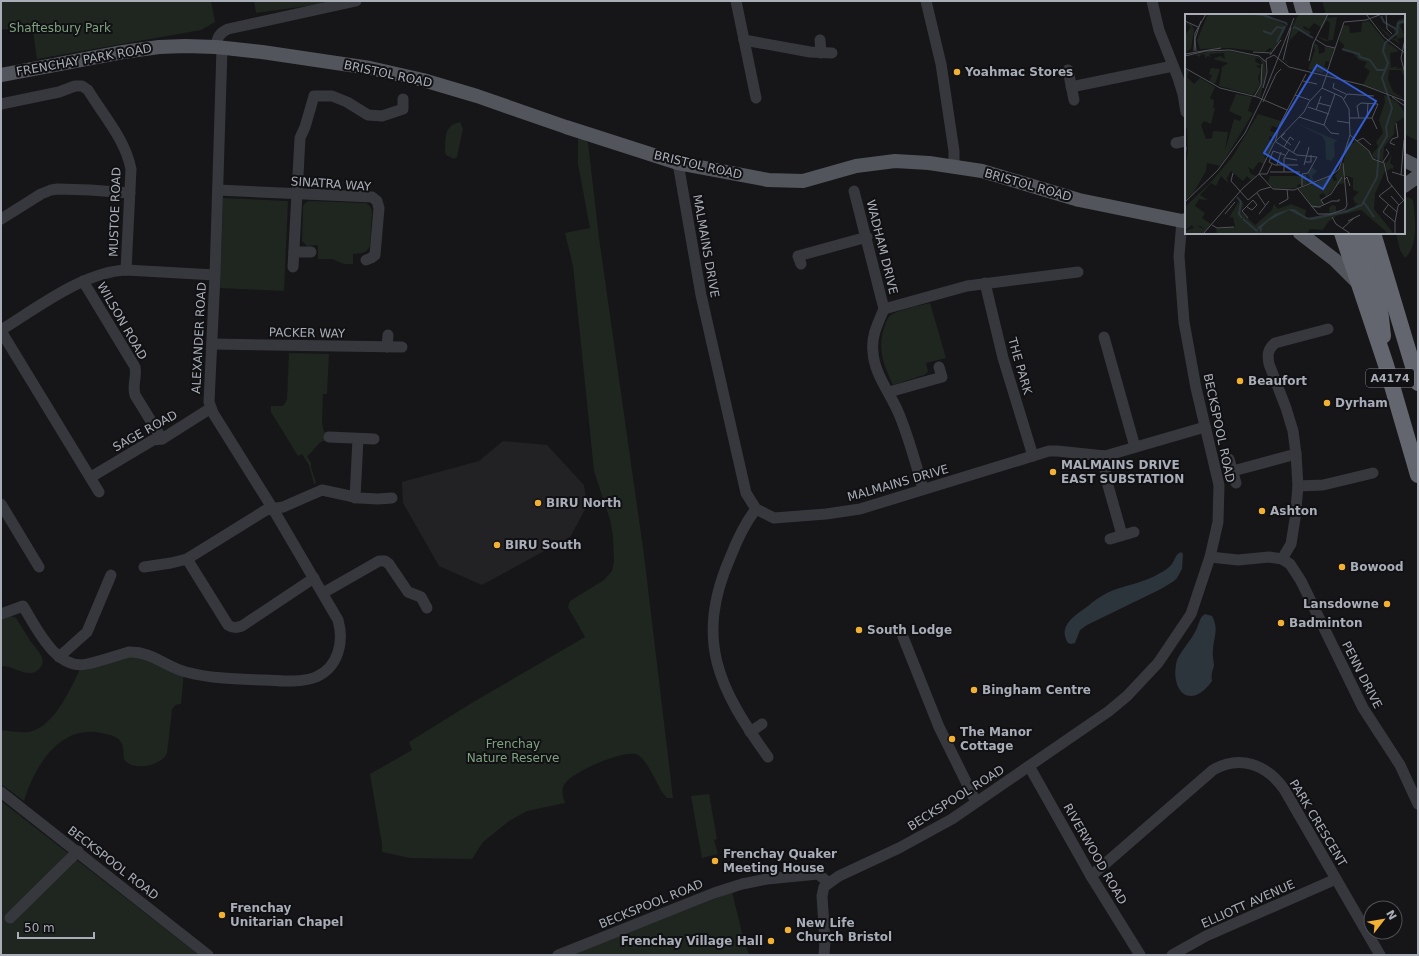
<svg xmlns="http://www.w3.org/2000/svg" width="1419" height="956" viewBox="0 0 1419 956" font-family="'DejaVu Sans',sans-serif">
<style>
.built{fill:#222225}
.green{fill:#1e261f}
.water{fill:#2c353c}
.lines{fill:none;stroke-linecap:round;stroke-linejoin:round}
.minor{stroke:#37383d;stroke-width:11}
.major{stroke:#53555c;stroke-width:14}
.highway{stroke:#63666e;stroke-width:16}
.poi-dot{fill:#f2b134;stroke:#111113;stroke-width:1.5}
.labels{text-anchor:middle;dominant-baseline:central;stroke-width:4;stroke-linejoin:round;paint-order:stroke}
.shield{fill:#111113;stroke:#7b7e86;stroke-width:1}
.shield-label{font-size:11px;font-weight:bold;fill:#a8adb8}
.park-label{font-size:12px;fill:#7fa381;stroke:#111113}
.street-label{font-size:12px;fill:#a8adb8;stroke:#111113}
.poi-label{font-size:12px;font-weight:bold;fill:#a8adb8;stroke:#111113;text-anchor:start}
.inset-river{fill:none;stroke:#2c353c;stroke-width:2}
.inset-road{fill:none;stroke:#505258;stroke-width:1}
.view{fill:#325cd3;fill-opacity:0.15;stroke:#325cd3;stroke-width:2}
.inset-edge{fill:none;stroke:#a8adb8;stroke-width:2}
</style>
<rect width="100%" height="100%" fill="#161618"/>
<polygon class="built" points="503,441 547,445 584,485 587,506 570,537 482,585 439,566 403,503 402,482 479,461"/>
<g class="green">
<polygon points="1,1 211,1 215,22 201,30 37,59 33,31 1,29"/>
<polygon points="254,1 322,1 322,4 256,13"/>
<polygon points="1322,1 1418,1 1418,141 1404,134 1404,15 1326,15"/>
<path d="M460,122L463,129L457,157L454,159L446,155L445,152C446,138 443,126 460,122Z"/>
<path d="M582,137L588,143L599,238L644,555L673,798H667C656,787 651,764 638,755C626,748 571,772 564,785C561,790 563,797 565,803L527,811L509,821L483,842L472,859L410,858L382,852V844L370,774L412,750L409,742L475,701L585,637L568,607L570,601L604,580L612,571L614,562L613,538L611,523L594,471L573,266L565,233L590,228L578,164V138Z"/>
<path d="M1408,197L1413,200C1415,218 1419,246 1405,258L1400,250L1396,233H1404V198Z"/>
<polygon points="223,198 288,201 284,291 220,288"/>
<path d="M309,201L366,203L370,206L372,211L370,246C366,254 361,253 353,254V264H344L332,259H318V245L307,246L302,241L303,206L305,203Z"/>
<path d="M930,303L946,358L926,363L928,372L924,375L893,385C884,365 877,349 884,328C886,323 887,318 891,315C898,310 921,305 930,303Z"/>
<path d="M289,353L329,354L327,394H323L322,423L324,432H329V440C317,440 317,449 307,456L311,463V467L316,483L314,484L309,465L302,454L298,456L271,412V406H283L287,400Z"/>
<path d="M11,616L16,618C21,626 26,634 31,642C35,647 40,652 42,658C45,664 38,673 31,673C22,674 12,666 1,666V619Z"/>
<path d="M129,652L184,672L181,704C176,704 174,705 172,710L167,753C162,766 132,772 124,759C123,754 124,748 122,744C119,736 108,734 101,733C60,724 34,767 24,801L1,784V730C10,731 20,733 29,732C56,726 71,687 82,665Z"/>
<polygon points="709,794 717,839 714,840 718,854 702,858 691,796"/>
<polygon points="1,801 199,955 1,955"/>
<polygon points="732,892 743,937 749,955 571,955"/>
</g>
<g class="water">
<path d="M1181,552L1183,554L1182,569L1177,578L1174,581L1161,589L1087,625L1080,630L1075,643L1071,644L1068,643C1057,625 1076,615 1088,606C1095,600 1101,596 1109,592C1125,585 1144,583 1160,573C1165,571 1169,567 1172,564C1175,559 1176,554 1181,552Z"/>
<path d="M1205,614L1212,616C1219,629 1214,636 1213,650C1212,655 1214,661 1214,666C1212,672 1211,675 1212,681C1190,712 1169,690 1177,660C1179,654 1191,640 1195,632C1199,626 1199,617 1205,614Z"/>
</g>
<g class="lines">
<g class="minor">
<polyline points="736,1 756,98"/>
<polyline points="926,1 941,64 954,151 954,166"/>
<polyline points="1152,1 1159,30 1178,78 1183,94 1186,112"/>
<polyline points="744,40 810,52 832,53"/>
<polyline points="820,40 821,53"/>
<path d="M216,47C217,38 219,33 228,29L356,1"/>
<polyline points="1068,70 1074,100"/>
<polyline points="1071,87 1173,66"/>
<path d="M1,104L59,92L75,86H82L88,90C103,115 125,139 131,169L126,270"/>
<polyline points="1176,143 1186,141"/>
<polyline points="678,163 701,295 746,493 756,509 774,518 826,514 860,509 1049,451 1057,451 1105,456 1205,427"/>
<polyline points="218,190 372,197 377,201 379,208 375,255 371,258 366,260"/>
<path d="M854,191L884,309C878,323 871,336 873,352C874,374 891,394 899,414C909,438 916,464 923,489"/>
<polyline points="1,219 41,194 51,190 58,189 90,190 130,193"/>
<polyline points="294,252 311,252"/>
<polyline points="801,264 798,256 867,237"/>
<polyline points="293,267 300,138 305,127 314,96 332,96 347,102 368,115 382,116 403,109 403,99"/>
<path d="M83,281L135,367C137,378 132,384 135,395L162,439"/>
<polyline points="985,283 1003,358 1033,456"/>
<polyline points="884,309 967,286 1078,272"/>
<path d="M1,330C37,308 83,272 126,270L215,275"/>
<polyline points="1,331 99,492"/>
<polyline points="1104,337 1135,447"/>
<polyline points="212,344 402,347"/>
<polyline points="387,347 388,335"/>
<polyline points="889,392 942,377 939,367"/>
<polyline points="329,437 374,439"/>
<polyline points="1103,456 1107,482 1122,535"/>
<polyline points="1229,459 1236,483"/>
<polyline points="1233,471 1296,454"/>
<polyline points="91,477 153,440 162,439 211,408"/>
<polyline points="1298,486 1323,485 1373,473"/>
<polyline points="355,498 358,439"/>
<polyline points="1,504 39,567"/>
<path d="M756,509C744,524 737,540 730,558C694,640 719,689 768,757"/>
<polyline points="1110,539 1134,532"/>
<polyline points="1210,557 1238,560 1269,557 1282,559 1290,564 1301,581 1363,708 1400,765 1418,804"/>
<path d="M187,559L228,625C233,628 236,628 242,626L314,578"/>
<path d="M1282,559L1291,544L1295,519L1298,486L1296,454L1293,431L1286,408L1269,364C1267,354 1268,349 1275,343L1328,329"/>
<polyline points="144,567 171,563 187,559 266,510 283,507 322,490 359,498 378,499 392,498"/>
<polyline points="323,593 379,561 385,561 389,564 408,592 421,597 427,608"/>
<path d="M1,614L23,606C36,627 56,671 87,664C101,661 115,656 129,652C151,651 166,667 186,672C212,679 238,679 265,680C281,681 301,683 316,677C339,667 344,641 338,620L273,509L213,413L209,402L215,275L222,48"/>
<polyline points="903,637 939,727 976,802"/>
<polyline points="59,657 87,632 111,575"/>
<polyline points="750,732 762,724"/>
<polyline points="1029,766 1091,876 1140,955"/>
<polyline points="1,792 208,955"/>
<path d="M1091,876L1213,770C1240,754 1267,765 1284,789L1380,955"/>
<polyline points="10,918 78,851"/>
<polyline points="558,955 714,893 742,884 767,879 818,874 829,883"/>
<polyline points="824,955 825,941 822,896 824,887 829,883 839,876 899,848 952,819 1109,711 1127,696 1158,663 1191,614 1210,557 1218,522 1219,485 1196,388 1184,322 1179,256 1182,221"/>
<polyline points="1172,955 1206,936 1336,879"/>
</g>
<g class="major">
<polyline points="1,75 123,52 159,47 185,46 216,47 262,52 370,68 423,80 477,96 566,127 678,163 768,180 803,181 856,166 895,161 929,163 982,171 1079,200 1182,221 1186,220"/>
<polyline points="1404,160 1418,167"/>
<polyline points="1404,186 1418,176"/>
<polyline points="1300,233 1335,260 1358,283"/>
</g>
<g class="highway">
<polyline points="1277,1 1281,15"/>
<polyline points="1301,1 1305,15"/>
<polyline points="1342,233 1386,365 1418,475"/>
<polyline points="1357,233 1380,309 1383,336"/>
<polyline points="1373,233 1418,383"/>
</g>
</g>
<g class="poi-dot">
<circle cx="957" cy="72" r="4"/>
<circle cx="1240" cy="381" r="4"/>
<circle cx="1327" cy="403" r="4"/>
<circle cx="1053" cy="472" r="4"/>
<circle cx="538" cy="503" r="4"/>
<circle cx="1262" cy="511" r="4"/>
<circle cx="497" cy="545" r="4"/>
<circle cx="1342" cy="567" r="4"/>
<circle cx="1387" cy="604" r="4"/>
<circle cx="1281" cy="623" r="4"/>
<circle cx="859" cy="630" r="4"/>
<circle cx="974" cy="690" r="4"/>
<circle cx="952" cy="739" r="4"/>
<circle cx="715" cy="861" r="4"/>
<circle cx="222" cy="915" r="4"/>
<circle cx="788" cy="930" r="4"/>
<circle cx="771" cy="941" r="4"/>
</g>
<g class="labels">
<rect class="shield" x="1366" y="369" width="48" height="18" rx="3"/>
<g class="shield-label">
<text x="1390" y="378">A4174</text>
</g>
<g class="park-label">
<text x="60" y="28">Shaftesbury Park</text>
<text x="513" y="744">Frenchay<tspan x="513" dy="14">Nature Reserve</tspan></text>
</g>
<g class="street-label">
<text transform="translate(84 60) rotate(-10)">FRENCHAY PARK ROAD</text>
<text transform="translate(388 74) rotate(12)">BRISTOL ROAD</text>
<text transform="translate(698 165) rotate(13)">BRISTOL ROAD</text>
<text transform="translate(331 184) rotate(4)">SINATRA WAY</text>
<text transform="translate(1028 185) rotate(16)">BRISTOL ROAD</text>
<text transform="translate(115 212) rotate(-88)">MUSTOE ROAD</text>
<text transform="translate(706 246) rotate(80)">MALMAINS DRIVE</text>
<text transform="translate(882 247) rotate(76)">WADHAM DRIVE</text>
<text transform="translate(122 321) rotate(60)">WILSON ROAD</text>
<text transform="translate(307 333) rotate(1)">PACKER WAY</text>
<text transform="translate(199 338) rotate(-87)">ALEXANDER ROAD</text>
<text transform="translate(1020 366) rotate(74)">THE PARK</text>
<text transform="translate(1219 428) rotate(78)">BECKSPOOL ROAD</text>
<text transform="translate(145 431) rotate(-29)">SAGE ROAD</text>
<text transform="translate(898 483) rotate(-16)">MALMAINS DRIVE</text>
<text transform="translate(1362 675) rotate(63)">PENN DRIVE</text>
<text transform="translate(956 798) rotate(-32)">BECKSPOOL ROAD</text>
<text transform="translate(1318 823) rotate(59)">PARK CRESCENT</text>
<text transform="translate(1095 854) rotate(60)">RIVERWOOD ROAD</text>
<text transform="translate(113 863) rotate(38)">BECKSPOOL ROAD</text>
<text transform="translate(651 904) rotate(-22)">BECKSPOOL ROAD</text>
<text transform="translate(1248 904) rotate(-24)">ELLIOTT AVENUE</text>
</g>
<g class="poi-label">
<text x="965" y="72">Yoahmac Stores</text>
<text x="1248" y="381">Beaufort</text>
<text x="1335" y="403">Dyrham</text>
<text x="1061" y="465">MALMAINS DRIVE<tspan x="1061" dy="14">EAST SUBSTATION</tspan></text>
<text x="546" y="503">BIRU North</text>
<text x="1270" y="511">Ashton</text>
<text x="505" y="545">BIRU South</text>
<text x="1350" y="567">Bowood</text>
<text x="1379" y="604" text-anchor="end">Lansdowne</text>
<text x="1289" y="623">Badminton</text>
<text x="867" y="630">South Lodge</text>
<text x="982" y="690">Bingham Centre</text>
<text x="960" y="732">The Manor<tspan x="960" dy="14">Cottage</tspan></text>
<text x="723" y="854">Frenchay Quaker<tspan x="723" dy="14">Meeting House</tspan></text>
<text x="230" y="908">Frenchay<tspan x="230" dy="14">Unitarian Chapel</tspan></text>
<text x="796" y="923">New Life<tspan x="796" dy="14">Church Bristol</tspan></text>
<text x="763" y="941" text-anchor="end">Frenchay Village Hall</text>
</g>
</g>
<g transform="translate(1185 14)">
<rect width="220" height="220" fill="#161618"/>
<path d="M23,0L79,1L102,12L89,37L83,38L88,35L84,34L80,38L45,34L15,35L12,26ZM114,0H142V4L152,3L148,26L140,27L132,22L143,26L145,9L142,6L137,14L129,9L124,15L119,12L118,14L126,18L123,22L114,17L105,26L100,45L104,51L100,47L107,14L113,12H107ZM220,4V9L215,11L220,23L212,25L215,30L203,22L191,9L209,25L212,24L209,16L213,6ZM184,7L199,26L214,37L205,39L206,54L213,52L211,55L217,54L220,61L219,63L216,56H204L203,65L208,78L220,85L178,71L185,57L179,53L182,48L174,46L168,39L158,37L159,31L154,26L158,11L164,12L165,19L176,18L177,8ZM0,8L7,11L9,16L6,35L0,38V21L6,13ZM128,29L133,31L134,40L140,38V33L149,34L145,48L141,47L139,53L143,54L137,59L123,55L130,36ZM45,37L70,42L79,46L81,59L75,84L71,81L77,71L75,65L77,49L75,45L71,44L70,47L76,51L71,52L76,55L73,64L75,71L68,81L34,72L37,53L43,49L28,45L35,42L40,45L39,39L24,40L26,44L23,42L20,44V41L16,40L15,43L10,41L23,38ZM26,54L35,55L30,70L24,68L27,61L24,60ZM0,55L4,57L2,63L9,70L15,64L30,73L25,84L29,86L28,94H30L26,110L19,107L16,111L21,125L27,124L28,117L43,118L40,137L49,105L55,107L57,103L44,97L51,80L67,83L63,97L68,99L37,150L0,187V153L3,138L2,114L0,113ZM22,149L35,152L9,178L21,157ZM199,81L212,88L220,99V103L210,109L209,120L199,133L198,146L202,149L207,140L205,149L209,152L207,156L206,154L202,157L203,162L200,149L192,144L189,145L187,140L193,133L191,128L198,119L194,106L200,88ZM73,100L96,107L93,114L87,112L85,117L91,119L89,124L85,122L84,125L88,128L84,139L79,143L82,145L79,150L74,148L68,156L63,153L66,160L71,162L66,166L62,162L58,167L46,157L42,164L43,169L36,162L31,172L26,169L15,181L23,186L14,185L10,192L20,199L17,204L26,210L21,216L15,212H12L21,216L17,220H0V217L9,214L7,211L0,216L1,192L27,167L48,142ZM109,108L153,127L149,128L150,142L146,147L141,145L140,127L137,122ZM170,125L184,138L188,145L199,150L200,157L190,180L189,195L209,220H204L176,196L151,202L143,208L138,216L125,215L122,220H32L31,215L50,213L48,203L44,204L55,185L59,190L56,198L70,211L87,196L89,190L93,195L106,190L121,196L120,202H116L128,204L145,201L144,194L147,191L151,192V199L169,193L173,189H170L168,184L179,173L174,178L168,176V164L159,161L158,164V158L159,169L152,171L141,183L139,179L134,181L138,190L135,192L136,194H128L114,175L147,162L149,167L152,166L150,162L157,150L158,152L162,127L169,129ZM127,153L132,157L127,162L129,168L117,172L116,170L112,171L113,174L89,175L83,168L85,162H117L116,166L118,161H121L122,169L125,164L123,159Z" fill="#1e261f" fill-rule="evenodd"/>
<path d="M105,195H109L123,204L162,196L164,198L127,206L121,205L104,196L83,207L77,213L76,220L74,214L71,220L73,213L90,200Z" fill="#2c353c"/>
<path class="inset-river" d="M68,0L78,1L101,9L102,11M196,2L199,8L211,15M108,14L110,13L128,24M78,17L86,20L92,13L98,14M92,28L100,12M157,35L174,40L175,43L185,46L192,56H200M52,183L56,188L54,200L57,204M178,187L189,203M160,198L177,191L192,163L194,136L202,122L201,113L207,94L197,64L203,49L198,37L200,29L212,19L213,9L220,7M58,205L72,217"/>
<path class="inset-road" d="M181,0L199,23L220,39M201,0L202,15L207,20M0,7L13,13M130,25L141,32L150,34M220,25L216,44L220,60M9,37L10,19L21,0M11,37L10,25L16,7M68,38L87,39M0,40L36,34M85,41L96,26M0,42L21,37L45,36L74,42L81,48M98,46L106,13M124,47L128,30L143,0M0,54L35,74L72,83L102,96M142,58L159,8L181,6L197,0M118,67L132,70M149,69L148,74L161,80M78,74L82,58L81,45L89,41L104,53L178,71L220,87M110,81L125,86M69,83L76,71L77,50M207,83L220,92M159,85L162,80L189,82M78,88L91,60L96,55M133,89L145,92M123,93L144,100M131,96L136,82M114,103L139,111L150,80M165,104H187M174,104L172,92L176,89L193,90L187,104M182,104L183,89M187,104L192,115M152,107L165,109M139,111L146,119L154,120M100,119L96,123L106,131M165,121L184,137L188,145L199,149L203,167L220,188M172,127L178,124L186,131M90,128L95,110L121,60M91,128L112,141L132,143L123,159L117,160V173M210,131L205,129L207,125L213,123L211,109M99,133L105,123L109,126M108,139L115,127M100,141L88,137L84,148L90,151H113M100,144L112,146M0,147L1,133M120,148H126V141M198,148L204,139L201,135M92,151L96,138M119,151L124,133M85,158H115M99,158V144L104,136M207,158L220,162M48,159L46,167L63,186L75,176L86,173M74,160L88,175L109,176L147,161L154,155L165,121L164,95L157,83L137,74M74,160H82L87,150M216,161L219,126M159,166L162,163L165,172M207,172L194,182L212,198M113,175L133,200H146L160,195L162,191L158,149M72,179L80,191M206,182L214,191M0,188L33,156L60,119L76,87L109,4M94,190L103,185L102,175M139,191L136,186L146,180L157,163M203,191L198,198L210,208V220M126,192L134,193L147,187H154V185M62,193L67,196L72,191L68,186M40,200L50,188M74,200L84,187M147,203L151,210L166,220M63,204L57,197L68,186M163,207L175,201M210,208L213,192L219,186M27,211L32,214L49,213M158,214L169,204M18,220L58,174L74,160L89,129L119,98L124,88L137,74L143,57"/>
<path class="view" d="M132,51L191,87L138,175L79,139Z"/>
<rect width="220" height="220" class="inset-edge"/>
</g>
<rect width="1419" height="956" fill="none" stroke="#a8adb8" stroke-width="4"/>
<g transform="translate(1383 920) rotate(59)"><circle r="19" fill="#111113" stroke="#4d4f55"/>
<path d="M0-3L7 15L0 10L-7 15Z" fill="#f2b134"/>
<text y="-6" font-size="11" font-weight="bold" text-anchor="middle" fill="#a8adb8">N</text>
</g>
<path d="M18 932v6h76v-6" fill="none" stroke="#a8adb8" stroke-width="2"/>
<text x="24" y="932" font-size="12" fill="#a8adb8" stroke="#111113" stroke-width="3" paint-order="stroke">50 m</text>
</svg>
